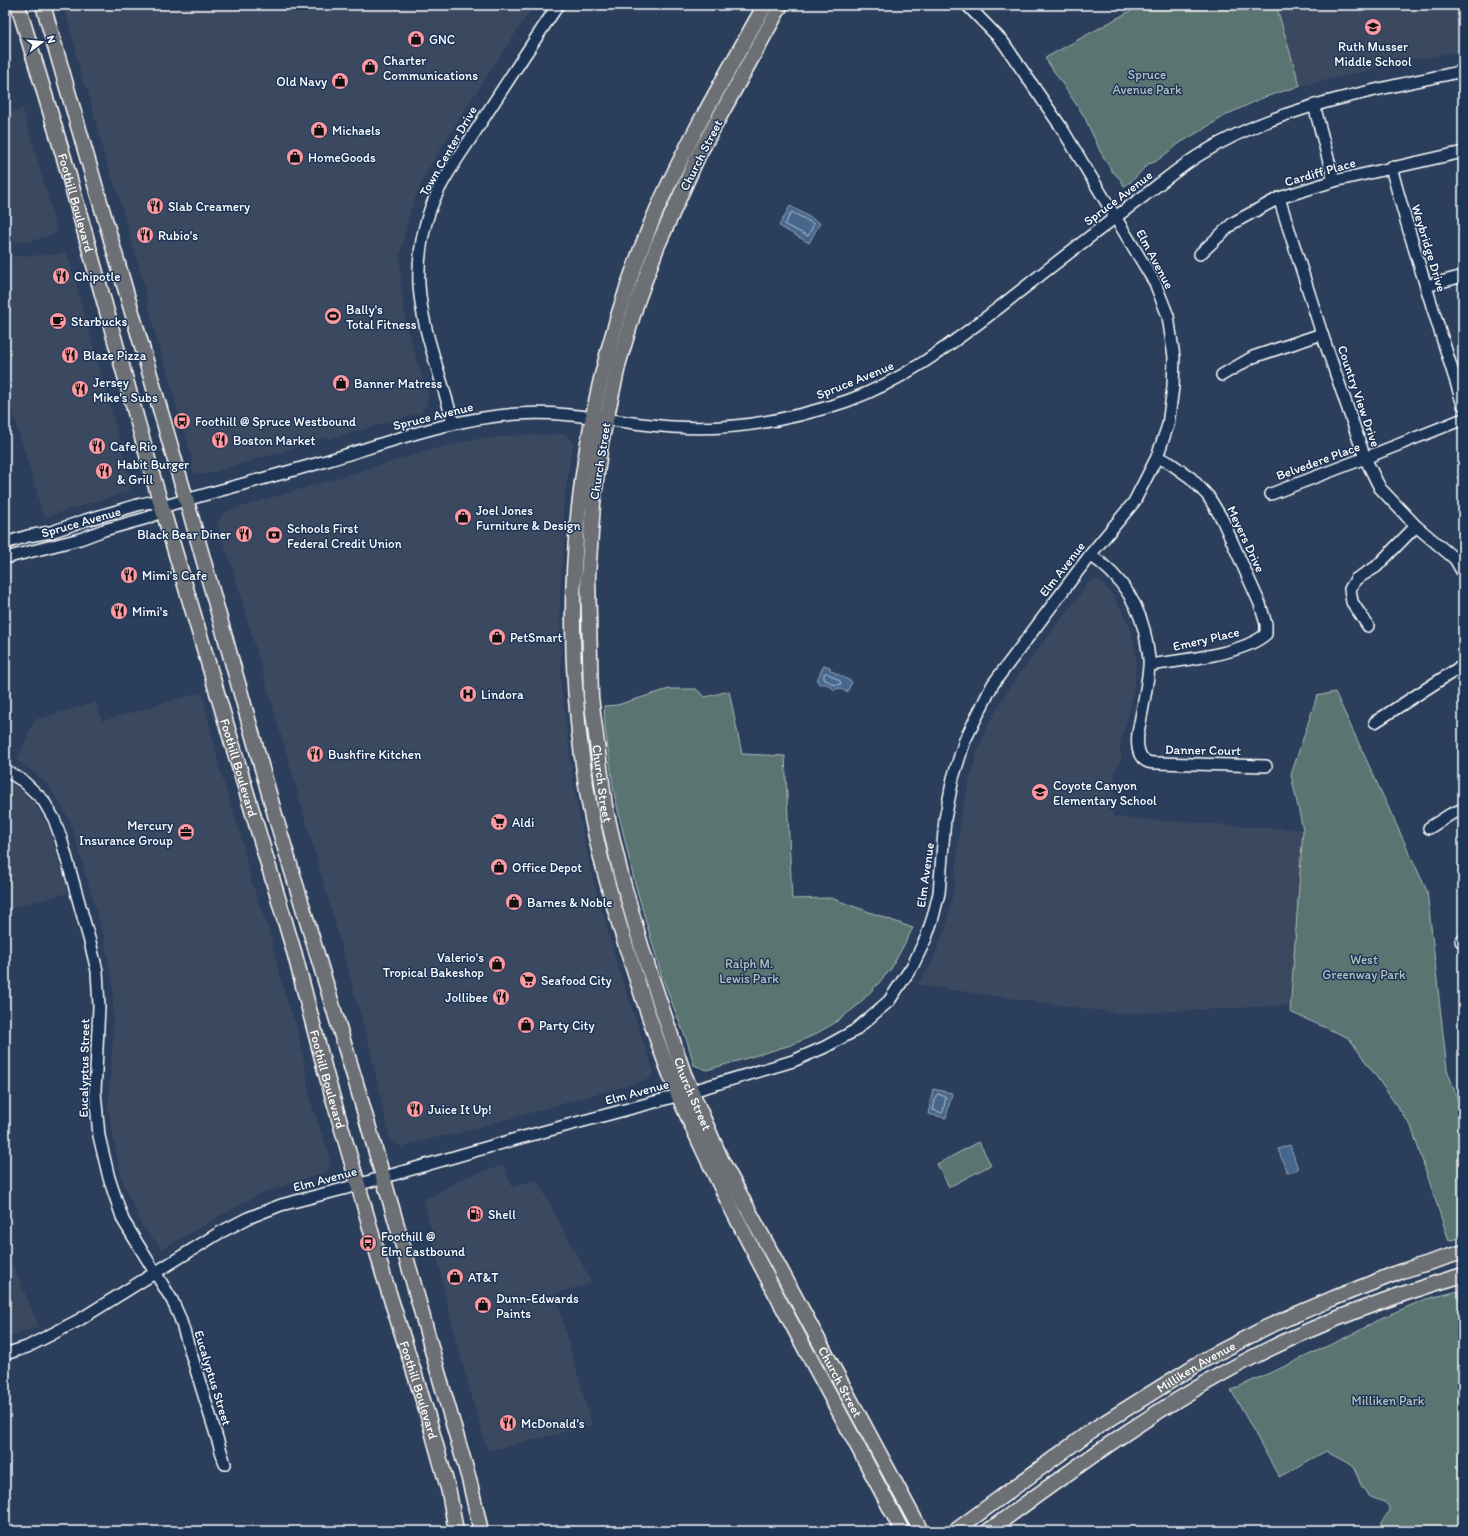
<svg xmlns="http://www.w3.org/2000/svg" width="1468" height="1536" viewBox="0 0 1468 1536" font-family="Itim,sans-serif">
<style>
.built{fill:#3b4860}
.green{fill:#5a7471;stroke:#acbab8}
.water{fill:#46668c;stroke:#90a3ba}
.lines{fill:none;stroke-linecap:round;stroke-linejoin:round}
.shore{stroke:#b5c2d1;stroke-width:1}
.minor-casing{stroke:#fff;stroke-width:14}
.major-casing{stroke:#fff;stroke-width:17}
.minor{stroke:#1d3557;stroke-width:11}
.major{stroke:#6c6f75;stroke-width:14}
.labels{text-anchor:middle;dominant-baseline:central;stroke-width:3;stroke-linejoin:round;paint-order:stroke}
.poi-label{font-size:13px;fill:#fff;stroke:#1d3557;text-anchor:start}
.park-label{font-size:13px;fill:#b5c0bf;stroke:#1d3557}
.street-label{font-size:13px;fill:#fff;stroke:#1d3557}
</style>
<rect width="100%" height="100%" fill="#2b3e5b"/>
<filter id="ink" filterUnits="userSpaceOnUse"><feTurbulence type="fractalNoise" baseFrequency=".025" numOctaves="2"/><feDisplacementMap in="SourceGraphic" scale="8" xChannelSelector="R" yChannelSelector="G"/><feConvolveMatrix kernelMatrix="1 2 1 2 8 2 1 2 1" color-interpolation-filters="sRGB"/></filter>
<g filter="url(#ink)">
<g class="built">
<polygon points="63,5 534,5 468,105 433,161 423,179 410,212 400,255 401,287 407,328 429,399 426,403 427,407 423,408 421,413 329,439 326,437 298,447 203,475 196,473 193,470 191,455 180,416 177,411 175,398 154,330 142,278 119,196 105,159 88,91 83,83 76,57 76,49"/>
<polygon points="1276,5 1463,5 1463,50 1421,59 1408,58 1379,65 1371,70 1300,86"/>
<polygon points="23,109 58,233 29,242 5,241 5,114"/>
<polygon points="67,252 132,485 128,492 44,517 5,386 5,256 51,255"/>
<polygon points="566,434 573,443 563,509 565,532 560,591 561,683 571,763 577,805 591,871 617,964 654,1072 650,1079 448,1136 441,1136 402,1147 390,1140 370,1049 316,856 231,563 217,525 224,512 441,447 476,439 520,435"/>
<polygon points="1099,579 1112,594 1129,624 1134,642 1136,661 1135,681 1131,704 1126,724 1120,741 1120,749 1122,759 1115,770 1113,817 1303,830 1291,1005 1123,1014 917,985 931,964 947,924 954,888 961,814 978,749 988,725 1009,688 1090,581"/>
<polygon points="202,692 221,774 241,836 251,880 270,934 284,992 299,1034 311,1103 329,1153 330,1165 327,1172 259,1194 162,1249 142,1226 122,1180 108,1110 113,1034 113,983 104,938 71,823 50,787 37,775 17,760 34,720 96,702 102,721"/>
<polygon points="5,780 15,785 34,803 50,830 68,893 5,910"/>
<polygon points="504,1165 512,1187 537,1180 592,1283 555,1294 592,1425 501,1448 487,1450 455,1337 424,1200 463,1178"/>
<polygon points="5,1246 39,1327 5,1337"/>
</g>
<g class="green">
<polygon points="1141,5 1276,5 1300,86 1265,97 1230,113 1180,143 1155,162 1148,164 1133,180 1126,185 1124,186 1121,180 1112,171 1101,153 1084,116 1045,58"/>
<polygon points="669,689 696,689 705,697 729,691 742,754 785,756 792,899 831,898 913,928 891,969 876,986 857,1006 833,1024 812,1036 791,1045 707,1070 694,1065 688,1044 662,977 634,880 614,793 605,727 604,706 617,705"/>
<polygon points="1335,692 1427,891 1447,1069 1463,1115 1463,1236 1449,1241 1411,1126 1349,1038 1290,1012 1303,830 1291,775 1317,696"/>
<polygon points="979,1142 991,1165 949,1187 937,1164"/>
<path d="M1463,1290V1531H1381C1376,1521 1390,1517 1389,1507C1384,1499 1375,1501 1368,1495C1359,1488 1360,1479 1355,1470C1352,1463 1332,1456 1326,1451L1279,1477L1231,1390L1281,1368L1355,1333L1381,1318L1426,1299Z"/>
</g>
<g class="water">
<polygon points="790,206 820,223 809,243 779,226"/>
<path d="M824,665L830,667V670L852,682L847,692L839,688L834,690C830,685 826,683 819,684L817,680Z"/>
<polygon points="933,1089 952,1093 946,1118 928,1114"/>
<polygon points="1290,1145 1298,1169 1287,1173 1278,1149"/>
</g>
<g class="lines">
<g class="shore">
<polygon points="792,212 814,224 808,236 785,225"/>
<polygon points="827,673 840,681 841,684 835,685 824,679 824,674"/>
<polygon points="938,1094 946,1097 943,1112 942,1113 933,1110 936,1096"/>
</g>
<g class="minor-casing">
<g id="minor">
<polyline points="1314,105 1334,181"/>
<path d="M1391,167C1412,247 1439,326 1463,405"/>
<polyline points="1279,198 1322,334 1365,458 1380,488 1416,526 1455,559 1463,573"/>
<polyline points="1200,254 1233,223 1279,198 1334,181 1463,152"/>
<polyline points="1426,286 1463,276"/>
<polyline points="1222,375 1253,357 1322,334"/>
<path d="M453,423C442,377 422,332 419,285C418,262 421,238 428,216C437,186 458,158 475,132C502,89 530,47 558,5"/>
<polyline points="1271,494 1365,458 1463,419"/>
<polyline points="5,543 28,536 51,532 86,520 141,504 151,502 162,507"/>
<path d="M1090,555C1122,576 1142,608 1147,645C1148,652 1150,660 1149,667C1147,689 1142,711 1138,733C1137,742 1137,756 1146,761C1149,763 1153,763 1156,763L1266,766"/>
<path d="M5,558L80,539L104,530L147,518L156,514L162,507C216,491 271,477 326,461C389,442 452,418 518,414C571,410 621,424 673,427C732,431 791,420 847,401C901,382 947,347 992,313C1042,274 1092,234 1144,196C1162,182 1181,166 1201,154C1279,105 1374,91 1463,71"/>
<polyline points="1455,559 1463,553"/>
<polyline points="1368,626 1352,602 1350,589 1356,579 1376,567 1416,526"/>
<path d="M1150,665C1181,660 1242,655 1266,634V624L1260,604L1222,519L1208,496L1191,478L1170,463L1157,457"/>
<polyline points="1375,722 1457,669 1463,667"/>
<polyline points="5,770 23,781 43,800 54,819 61,838 90,942 97,971 99,1006 95,1092 99,1136 109,1178 123,1220 172,1300 180,1318 225,1464"/>
<polyline points="1429,828 1451,814 1463,809"/>
<polyline points="1461,941 1463,940"/>
<polyline points="5,1354 27,1347 79,1320 219,1233 248,1218 281,1205 343,1189 516,1139 662,1100 793,1061 825,1047 854,1031 889,1001 913,965 926,938 933,917 939,893 945,819 953,778 965,740 993,684 1090,555 1134,502 1157,457 1168,425 1173,387 1174,357 1168,316 1155,283 1061,127 1029,80 1003,42 967,5"/>
</g>
</g>
<g class="major-casing">
<g id="major">
<path id="s1" d="M18,5L64,158L155,484L295,955L326,1074L363,1202L383,1274L427,1413L449,1492L456,1531"/>
<polyline points="43,5 193,523 277,822 356,1083 411,1274 438,1372 469,1479 481,1531"/>
<path d="M765,5C743,43 722,82 701,120C682,156 663,193 648,231C575,413 555,609 589,803C600,862 617,920 636,977C651,1024 667,1071 687,1115C751,1257 831,1392 902,1531"/>
<path id="s2" d="M781,5L698,156L672,214L657,247L637,302L619,362L601,443L593,504L588,577L591,697L605,806L621,875L643,952L684,1074L721,1159L921,1531"/>
<path id="s3" d="M955,1531L1091,1431L1204,1360L1267,1327L1334,1298L1402,1271L1463,1252"/>
<path d="M988,1531C1077,1466 1166,1400 1265,1351C1329,1319 1395,1295 1463,1275"/>
</g>
</g>
<use href="#minor" class="minor"/>
<use href="#major" class="major"/>
</g>
</g>
<defs>
<g id="school-disc" transform="scale(0.9)"><circle r="9.5" fill="#ff9aa2" stroke="#1d3557"/><path d="M0-5L7-2L0 1L-7-2ZM-4 1L0 2.5L4 1V4Q0 6-4 4Z" fill="#111"/></g>
<g id="shop-disc" transform="scale(0.9)"><circle r="9.5" fill="#ff9aa2" stroke="#1d3557"/><path d="M-5-2.5h2.3a2.7 3.5 0 0 1 5.4 0H5L5.5 6h-11ZM-1.5-2.5h3a1.5 2.3 0 0 0-3 0Z" fill="#111"/></g>
<g id="restaurant-disc" transform="scale(0.9)"><circle r="9.5" fill="#ff9aa2" stroke="#1d3557"/><path d="M-5-6h1v4h1v-4h1v4h1v-4h1v5L-1.5 .5V6h-2V.5L-5-1ZM5-6V6H3V1.5H1.5Q1.5-4 5-6Z" fill="#111"/></g>
<g id="stadium-disc" transform="scale(0.9)"><circle r="9.5" fill="#ff9aa2" stroke="#1d3557"/><path d="M0-5a6.5 5 0 1 0 0 10a6.5 5 0 1 0 0-10ZM-3.5-1.8h7v3.6h-7Z" fill="#111"/></g>
<g id="cafe-disc" transform="scale(0.9)"><circle r="9.5" fill="#ff9aa2" stroke="#1d3557"/><path d="M-5.5-4.5H6V0H3Q3 3.5 0 3.5H-2.5Q-5.5 3.5-5.5 0ZM3-3.2v2h1.7v-2ZM-6 4.5H4V6H-6Z" fill="#111"/></g>
<g id="bus-disc" transform="scale(0.9)"><circle r="9.5" fill="#ff9aa2" stroke="#1d3557"/><path d="M-5-6H5V4H4V6H2V4H-2V6H-4V4H-5ZM-3.5-4V0h7V-4ZM-3.5 1.2v1.5H-2V1.2ZM2 1.2v1.5H3.5V1.2Z" fill="#111"/></g>
<g id="bank-disc" transform="scale(0.9)"><circle r="9.5" fill="#ff9aa2" stroke="#1d3557"/><path d="M-6-4H6V4H-6ZM0-2.3a2.3 2.3 0 1 0 0 4.6a2.3 2.3 0 1 0 0-4.6Z" fill="#111"/></g>
<g id="hospital-disc" transform="scale(0.9)"><circle r="9.5" fill="#ff9aa2" stroke="#1d3557"/><path d="M-5-5h3v3.5h4V-5h3V5h-3V1.5h-4V5h-3Z" fill="#111"/></g>
<g id="supermarket-disc" transform="scale(0.9)"><circle r="9.5" fill="#ff9aa2" stroke="#1d3557"/><path d="M-6-5.5h2.5l.6 2H6L4.5 2H-2.5L-4.4-4H-6ZM-1.5 3.2a1.3 1.3 0 1 0 .1 0ZM3 3.2a1.3 1.3 0 1 0 .1 0Z" fill="#111"/></g>
<g id="office-disc" transform="scale(0.9)"><circle r="9.5" fill="#ff9aa2" stroke="#1d3557"/><path d="M-6-3h4V-5.5h4V-3h4V5H-6ZM-1-4.5V-3h2v-1.5ZM-6 0V1H6V0Z" fill="#111"/></g>
<g id="fuel-disc" transform="scale(0.9)"><circle r="9.5" fill="#ff9aa2" stroke="#1d3557"/><path d="M-5.5-6h7V0h2V4h1.3V-2.5L3-4.5l.8-.8L6-3V5H2.5V1h-1V6h-7ZM-4.2-4.7v3.2H.2V-4.7Z" fill="#111"/></g>
</defs>
<g fill-rule="evenodd">
<use href="#school-disc" x="1373" y="27"/>
<use href="#shop-disc" x="416" y="39"/>
<use href="#shop-disc" x="370" y="67"/>
<use href="#shop-disc" x="340" y="81"/>
<use href="#shop-disc" x="319" y="130"/>
<use href="#shop-disc" x="295" y="157"/>
<use href="#restaurant-disc" x="155" y="206"/>
<use href="#restaurant-disc" x="145" y="235"/>
<use href="#restaurant-disc" x="61" y="276"/>
<use href="#stadium-disc" x="333" y="316"/>
<use href="#cafe-disc" x="58" y="321"/>
<use href="#restaurant-disc" x="70" y="355"/>
<use href="#shop-disc" x="341" y="383"/>
<use href="#restaurant-disc" x="80" y="389"/>
<use href="#bus-disc" x="182" y="421"/>
<use href="#restaurant-disc" x="220" y="440"/>
<use href="#restaurant-disc" x="97" y="446"/>
<use href="#restaurant-disc" x="104" y="471"/>
<use href="#shop-disc" x="463" y="517"/>
<use href="#restaurant-disc" x="244" y="534"/>
<use href="#bank-disc" x="274" y="535"/>
<use href="#restaurant-disc" x="129" y="575"/>
<use href="#restaurant-disc" x="119" y="611"/>
<use href="#shop-disc" x="497" y="637"/>
<use href="#hospital-disc" x="468" y="694"/>
<use href="#restaurant-disc" x="315" y="754"/>
<use href="#school-disc" x="1040" y="792"/>
<use href="#supermarket-disc" x="499" y="822"/>
<use href="#office-disc" x="186" y="832"/>
<use href="#shop-disc" x="499" y="867"/>
<use href="#shop-disc" x="514" y="902"/>
<use href="#shop-disc" x="497" y="964"/>
<use href="#supermarket-disc" x="528" y="980"/>
<use href="#restaurant-disc" x="501" y="997"/>
<use href="#shop-disc" x="526" y="1025"/>
<use href="#restaurant-disc" x="415" y="1109"/>
<use href="#fuel-disc" x="475" y="1214"/>
<use href="#bus-disc" x="368" y="1243"/>
<use href="#shop-disc" x="455" y="1277"/>
<use href="#shop-disc" x="483" y="1305"/>
<use href="#restaurant-disc" x="508" y="1423"/>
</g>
<g class="labels">
<g class="poi-label">
<text x="429" y="39">GNC</text>
<text x="1373" y="46" text-anchor="middle">Ruth Musser<tspan x="1373" dy="15">Middle School</tspan></text>
<text x="383" y="60">Charter<tspan x="383" dy="15">Communications</tspan></text>
<text x="327" y="81" text-anchor="end">Old Navy</text>
<text x="332" y="130">Michaels</text>
<text x="308" y="157">HomeGoods</text>
<text x="168" y="206">Slab Creamery</text>
<text x="158" y="235">Rubio's</text>
<text x="74" y="276">Chipotle</text>
<text x="346" y="309">Bally's<tspan x="346" dy="15">Total Fitness</tspan></text>
<text x="71" y="321">Starbucks</text>
<text x="83" y="355">Blaze Pizza</text>
<text x="93" y="382">Jersey<tspan x="93" dy="15">Mike's Subs</tspan></text>
<text x="354" y="383">Banner Matress</text>
<text x="195" y="421">Foothill @ Spruce Westbound</text>
<text x="233" y="440">Boston Market</text>
<text x="110" y="446">Cafe Rio</text>
<text x="117" y="464">Habit Burger<tspan x="117" dy="15">&amp; Grill</tspan></text>
<text x="476" y="510">Joel Jones<tspan x="476" dy="15">Furniture &amp; Design</tspan></text>
<text x="287" y="528">Schools First<tspan x="287" dy="15">Federal Credit Union</tspan></text>
<text x="231" y="534" text-anchor="end">Black Bear Diner</text>
<text x="142" y="575">Mimi's Cafe</text>
<text x="132" y="611">Mimi's</text>
<text x="510" y="637">PetSmart</text>
<text x="481" y="694">Lindora</text>
<text x="328" y="754">Bushfire Kitchen</text>
<text x="1053" y="785">Coyote Canyon<tspan x="1053" dy="15">Elementary School</tspan></text>
<text x="512" y="822">Aldi</text>
<text x="173" y="825" text-anchor="end">Mercury<tspan x="173" dy="15">Insurance Group</tspan></text>
<text x="512" y="867">Office Depot</text>
<text x="527" y="902">Barnes &amp; Noble</text>
<text x="484" y="957" text-anchor="end">Valerio's<tspan x="484" dy="15">Tropical Bakeshop</tspan></text>
<text x="541" y="980">Seafood City</text>
<text x="488" y="997" text-anchor="end">Jollibee</text>
<text x="539" y="1025">Party City</text>
<text x="428" y="1109">Juice It Up!</text>
<text x="488" y="1214">Shell</text>
<text x="381" y="1236">Foothill @<tspan x="381" dy="15">Elm Eastbound</tspan></text>
<text x="468" y="1277">AT&amp;T</text>
<text x="496" y="1298">Dunn-Edwards<tspan x="496" dy="15">Paints</tspan></text>
<text x="521" y="1423">McDonald's</text>
</g>
<g class="park-label">
<text x="1147" y="74">Spruce<tspan x="1147" dy="15">Avenue Park</tspan></text>
<text x="1364" y="959">West<tspan x="1364" dy="15">Greenway Park</tspan></text>
<text x="749" y="963">Ralph M.<tspan x="749" dy="15">Lewis Park</tspan></text>
<text x="1388" y="1400">Milliken Park</text>
</g>
<g class="street-label">
<text transform="translate(448 151) rotate(-60)">Town Center Drive</text>
<text transform="translate(701 155) rotate(-63)">Church Street</text>
<text transform="translate(1320 172) rotate(-16)">Cardiff Place</text>
<text transform="translate(1118 198) rotate(-37)">Spruce Avenue</text>
<text stroke="none"><textPath href="#s1" startOffset="206">Foothill Boulevard</textPath></text>
<text transform="translate(1429 248) rotate(73)">Weybridge Drive</text>
<text transform="translate(1155 259) rotate(62)">Elm Avenue</text>
<text transform="translate(855 380) rotate(-22)">Spruce Avenue</text>
<text transform="translate(1359 396) rotate(71)">Country View Drive</text>
<text transform="translate(433 416) rotate(-14)">Spruce Avenue</text>
<text transform="translate(600 461) rotate(-81)">Church Street</text>
<text transform="translate(1318 461) rotate(-20)">Belvedere Place</text>
<text transform="translate(81 522) rotate(-16)">Spruce Avenue</text>
<text transform="translate(1246 539) rotate(65)">Meyers Drive</text>
<text transform="translate(1062 569) rotate(-52)">Elm Avenue</text>
<text transform="translate(1206 639) rotate(-13)">Emery Place</text>
<text transform="translate(1203 750) rotate(1)">Danner Court</text>
<text stroke="none"><textPath href="#s1" startOffset="794">Foothill Boulevard</textPath></text>
<text stroke="none"><textPath href="#s2" startOffset="818">Church Street</textPath></text>
<text transform="translate(925 875) rotate(-82)">Elm Avenue</text>
<text transform="translate(84 1068) rotate(-89)">Eucalyptus Street</text>
<text stroke="none"><textPath href="#s1" startOffset="1118">Foothill Boulevard</textPath></text>
<text transform="translate(637 1092) rotate(-15)">Elm Avenue</text>
<text stroke="none"><textPath href="#s2" startOffset="1142">Church Street</textPath></text>
<text transform="translate(325 1179) rotate(-15)">Elm Avenue</text>
<text stroke="none"><textPath href="#s3" startOffset="292">Milliken Avenue</textPath></text>
<text transform="translate(213 1378) rotate(73)">Eucalyptus Street</text>
<text stroke="none"><textPath href="#s2" startOffset="1466">Church Street</textPath></text>
<text stroke="none"><textPath href="#s1" startOffset="1442">Foothill Boulevard</textPath></text>
</g>
</g>
<rect width="1468" height="1536" fill="none" stroke="#1d3557" stroke-width="20"/>
<rect x="10" y="10" width="1448" height="1516" fill="none" stroke="#fff" stroke-width="1.5" filter="url(#ink)"/>
<g transform="translate(42 42) rotate(74)" stroke="#1d3557" stroke-width="3" paint-order="stroke">
<path d="M0-3L7 15L0 10L-7 15Z" fill="#ffffff"/>
<text y="-6" font-size="11" font-weight="bold" text-anchor="middle" fill="#ffffff">N</text>
</g>
</svg>
